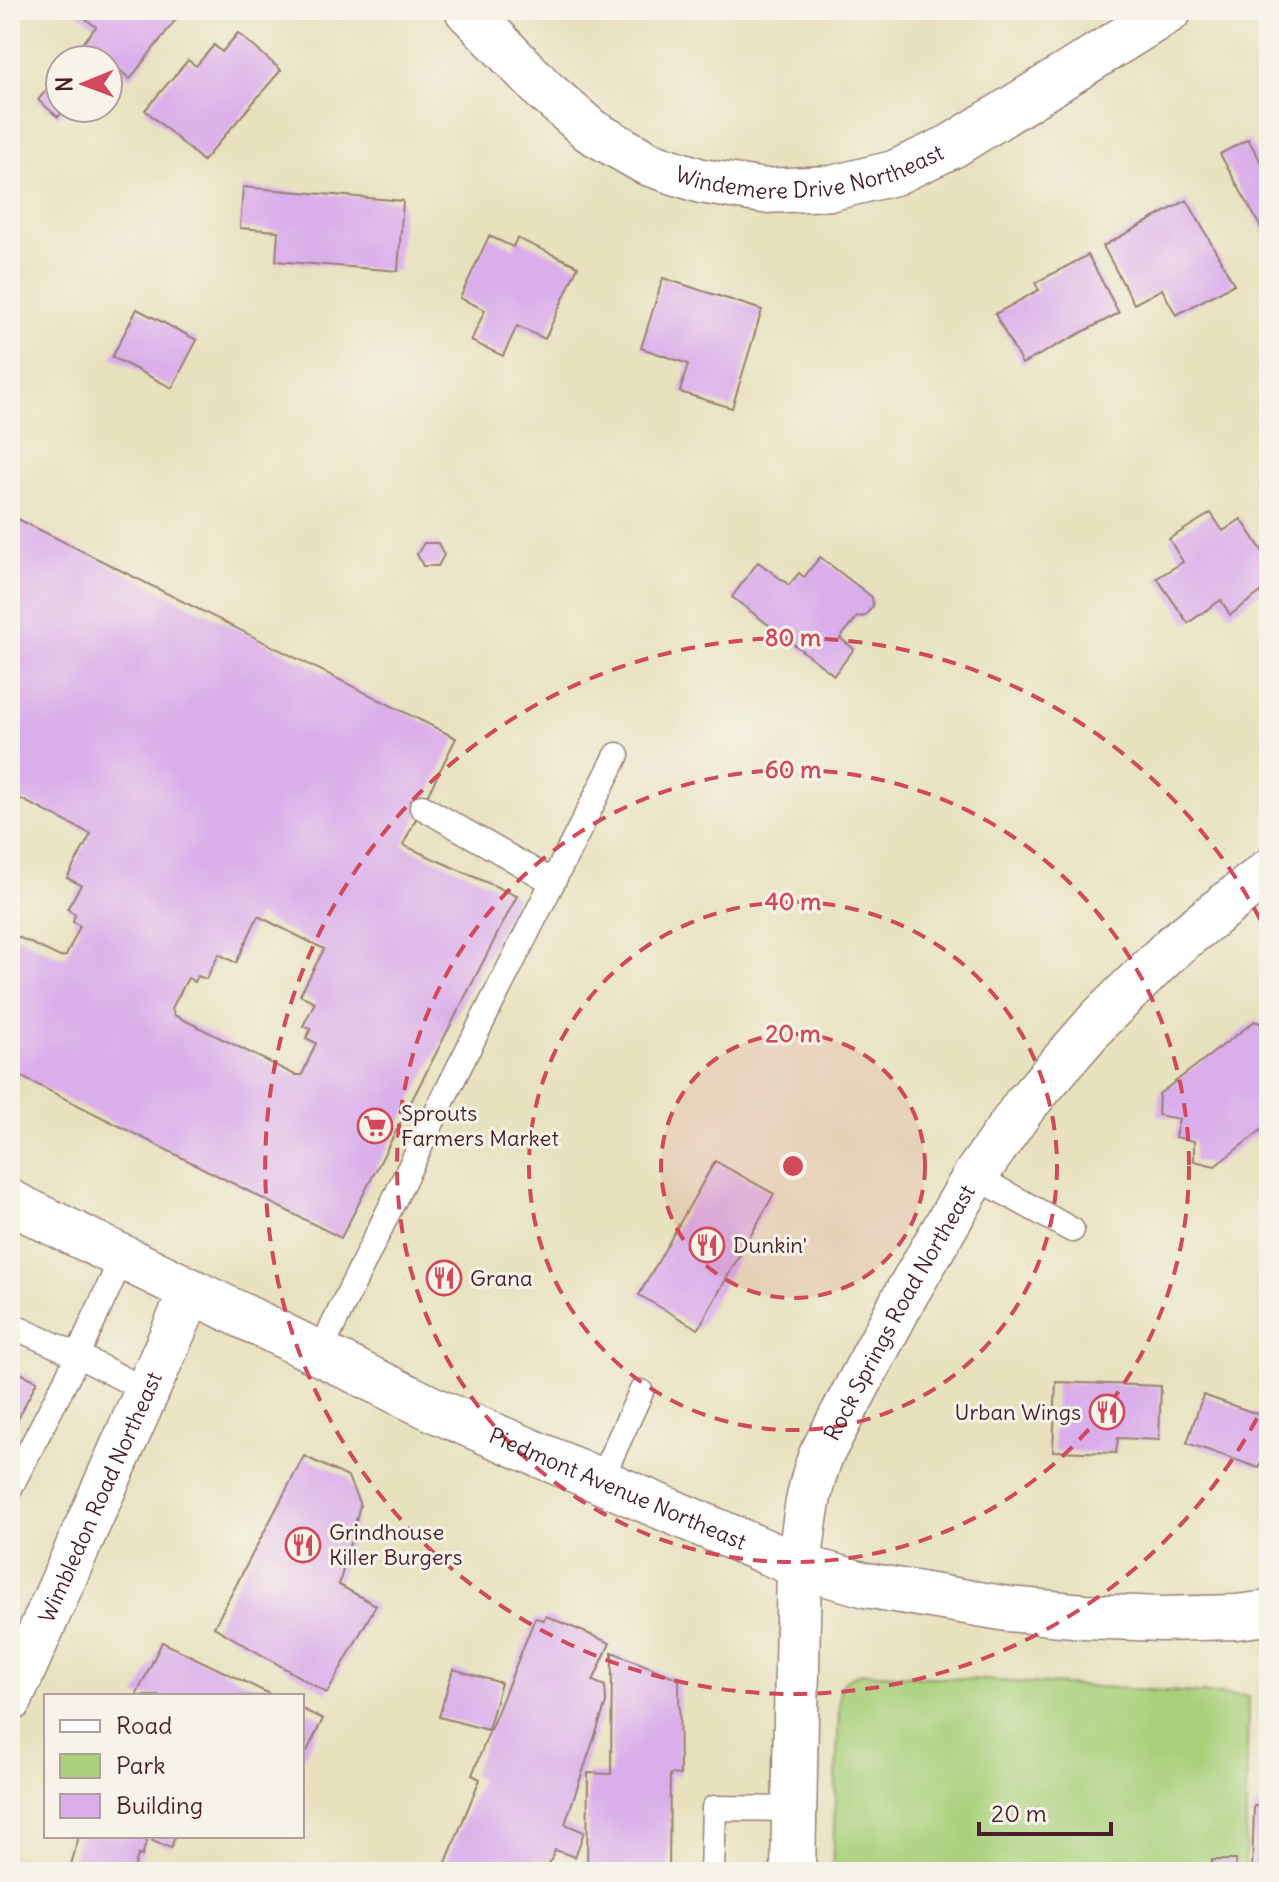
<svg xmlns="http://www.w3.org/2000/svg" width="1279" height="1882" viewBox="0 0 1279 1882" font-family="Delius,sans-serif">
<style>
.green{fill:#a9d07a;stroke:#7a7852;stroke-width:2}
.building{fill:#daaeea;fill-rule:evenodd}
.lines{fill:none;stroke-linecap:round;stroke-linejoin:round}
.lane-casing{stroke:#988074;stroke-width:27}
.street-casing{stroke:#988074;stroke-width:47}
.secondary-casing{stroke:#988074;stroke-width:47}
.lane{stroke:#fff;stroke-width:24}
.street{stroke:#fff;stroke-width:44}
.secondary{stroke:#fff;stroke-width:44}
.ring{fill:none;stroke:#d1495b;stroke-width:4;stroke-dasharray:14 10}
.labels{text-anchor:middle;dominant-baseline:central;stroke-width:6;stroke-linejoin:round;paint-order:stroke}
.street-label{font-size:22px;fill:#4a1f2b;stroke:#f7f3e8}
.poi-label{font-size:22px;fill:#4a1f2b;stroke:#f7f3e8;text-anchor:start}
.centre{fill:#d1495b;stroke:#f7f3e8;stroke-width:4}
.ring-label{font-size:24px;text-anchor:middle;font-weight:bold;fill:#d1495b;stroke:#f7f3e8;stroke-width:6;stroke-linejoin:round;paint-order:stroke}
</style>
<rect width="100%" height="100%" fill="#f7f3e8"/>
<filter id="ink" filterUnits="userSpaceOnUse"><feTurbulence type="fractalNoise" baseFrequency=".0125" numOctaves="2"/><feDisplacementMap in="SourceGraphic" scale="16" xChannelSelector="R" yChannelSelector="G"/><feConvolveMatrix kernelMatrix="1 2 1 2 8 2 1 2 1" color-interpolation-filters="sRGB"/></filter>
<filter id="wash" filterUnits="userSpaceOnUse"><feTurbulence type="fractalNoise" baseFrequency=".006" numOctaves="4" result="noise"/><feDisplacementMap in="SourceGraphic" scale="32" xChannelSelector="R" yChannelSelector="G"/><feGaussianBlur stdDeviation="1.8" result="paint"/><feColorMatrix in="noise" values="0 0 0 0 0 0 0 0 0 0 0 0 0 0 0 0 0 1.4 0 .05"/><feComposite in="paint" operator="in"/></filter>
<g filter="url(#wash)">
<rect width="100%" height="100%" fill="#e7e1be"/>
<path class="green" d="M863,1673L1248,1696L1245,1872H832L840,1689C845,1678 851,1676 863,1673Z"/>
<g id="blocks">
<g class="building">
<polygon points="75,10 183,10 130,79 108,60 83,43 96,27"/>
<polygon points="928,10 947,10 933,18"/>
<polygon points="238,33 281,70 203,161 145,110 188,60 196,66 214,45 222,52"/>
<polygon points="55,80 60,85 60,108 66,108 58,117 38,100"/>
<polygon points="1248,139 1261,162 1269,158 1269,242 1220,154"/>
<polygon points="243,187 403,201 398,271 276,261 278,231 240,228"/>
<polygon points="1187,200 1234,284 1176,315 1162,289 1134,304 1103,246"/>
<polygon points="489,236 513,247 517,238 578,266 545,339 517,326 503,356 471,341 485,310 460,298"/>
<polygon points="1088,255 1119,313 1022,364 995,314 1039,290 1035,283"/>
<polygon points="663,278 762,310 732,408 680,392 688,364 641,348"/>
<polygon points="137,309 197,340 172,388 112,357"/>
<polygon points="1269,483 1269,500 1261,487"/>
<polygon points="1211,513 1223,531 1241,519 1269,561 1269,586 1230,615 1221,600 1188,623 1157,578 1183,562 1169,539"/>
<path d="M10,515L456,738L403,845L517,896L341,1238L10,1071V933L60,957L66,956L80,926L73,922L75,914L67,909L81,885L67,878L91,834L17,797L10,812ZM258,916L324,949L300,995L315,1002L303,1026L311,1029L306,1038L316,1043L302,1075H295L174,1015L172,1008L188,978L195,982L198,976L206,979L219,954L236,963Z"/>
<polygon points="424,543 438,543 444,555 438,566 423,566 417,554"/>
<polygon points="820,557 872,597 873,606 865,616 857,617 840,638 854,649 834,675 732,597 758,562 789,585 799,573 804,577"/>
<polygon points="1255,1021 1269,1027 1269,1124 1215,1166 1194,1161 1194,1141 1175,1137 1179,1119 1158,1115 1159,1094"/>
<polygon points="715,1161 774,1194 698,1329 639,1295"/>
<polygon points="10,1368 37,1381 10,1435"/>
<polygon points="1056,1382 1161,1386 1159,1440 1118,1438 1116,1453 1053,1451"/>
<polygon points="1203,1395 1269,1418 1269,1441 1259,1468 1187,1443"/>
<polygon points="304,1456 348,1477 360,1505 339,1585 376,1605 327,1693 214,1627"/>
<polygon points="546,1616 610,1643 593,1681 605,1686 606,1703 565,1824 584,1832 575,1857 555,1850 546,1872 442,1872 480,1779 472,1775 535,1618 544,1620"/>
<polygon points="162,1642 274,1696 136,1696"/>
<polygon points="612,1652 679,1679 680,1775 670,1774 669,1872 587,1872 588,1773 611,1774"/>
<polygon points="453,1669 501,1683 488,1730 439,1717"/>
<polygon points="302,1709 323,1719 302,1761"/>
<polygon points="1254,1806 1269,1807 1269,1872 1252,1872"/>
<polygon points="79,1836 148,1836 142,1856 138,1855 133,1872 69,1872"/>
<polygon points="154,1836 175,1836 171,1848 152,1841"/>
<rect x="1212" y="1860" width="24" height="12"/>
</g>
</g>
</g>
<g filter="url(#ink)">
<use href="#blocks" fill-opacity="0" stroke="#988074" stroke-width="2"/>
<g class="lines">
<g class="lane-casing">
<g id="lane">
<polyline points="422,807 553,882"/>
<polyline points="975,1176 1072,1230"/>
<polyline points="10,1325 77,1355 147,1391"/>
<polyline points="319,1354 453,1079 617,755"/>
<polyline points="600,1481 641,1392"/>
<polyline points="10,1488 69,1374 122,1258"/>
<polyline points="712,1872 714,1808 793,1809"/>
</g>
</g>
<g class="street-casing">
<g id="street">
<path id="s1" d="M467,10L544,90L591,131L647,163L701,181L764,191L832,188L894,173L952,146L1170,10"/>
<path id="s2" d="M10,1700L191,1292"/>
<polyline points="793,1872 799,1566"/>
</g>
</g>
<g class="secondary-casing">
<g id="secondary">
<path id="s3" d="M10,1202L437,1411L799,1566L866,1585L1008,1609L1084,1616L1162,1619L1236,1617L1269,1613"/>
<path id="s4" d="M799,1566C804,1528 807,1491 821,1455L905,1296L975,1176L1025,1105L1099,1020L1175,945L1269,871"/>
</g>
</g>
<use href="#lane" class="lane"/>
<use href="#street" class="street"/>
<use href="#secondary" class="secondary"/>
</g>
</g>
<circle cx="793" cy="1166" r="132" fill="#d1495b" fill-opacity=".12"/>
<g class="ring">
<circle cx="793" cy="1166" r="132"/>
<circle cx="793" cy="1166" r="264"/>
<circle cx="793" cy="1166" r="396"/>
<path d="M1268 1397A528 528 0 1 1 1268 935"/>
</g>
<defs>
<g id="supermarket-ring" transform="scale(1.8)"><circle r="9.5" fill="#f7f3e8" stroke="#d1495b" stroke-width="1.5"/><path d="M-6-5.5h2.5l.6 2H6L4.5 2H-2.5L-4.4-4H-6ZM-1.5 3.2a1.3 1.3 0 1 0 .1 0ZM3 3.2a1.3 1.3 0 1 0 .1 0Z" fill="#d1495b"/></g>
<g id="restaurant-ring" transform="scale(1.8)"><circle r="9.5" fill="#f7f3e8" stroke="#d1495b" stroke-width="1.5"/><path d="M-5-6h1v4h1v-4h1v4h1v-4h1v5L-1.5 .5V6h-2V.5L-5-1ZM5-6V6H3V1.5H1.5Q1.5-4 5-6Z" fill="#d1495b"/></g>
</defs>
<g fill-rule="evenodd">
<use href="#supermarket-ring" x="375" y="1126"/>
<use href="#restaurant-ring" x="707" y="1245"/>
<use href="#restaurant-ring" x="444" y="1278"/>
<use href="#restaurant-ring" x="1107" y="1412"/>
<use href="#restaurant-ring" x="303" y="1545"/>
</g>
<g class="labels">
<g class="street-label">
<text stroke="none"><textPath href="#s1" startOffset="406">Windemere Drive Northeast</textPath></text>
<text stroke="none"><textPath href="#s4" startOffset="276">Rock Springs Road Northeast</textPath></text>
<text stroke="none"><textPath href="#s3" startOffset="672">Piedmont Avenue Northeast</textPath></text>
<text stroke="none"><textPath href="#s2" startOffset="222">Wimbledon Road Northeast</textPath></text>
</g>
<g class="poi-label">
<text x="401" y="1113">Sprouts<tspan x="401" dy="25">Farmers Market</tspan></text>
<text x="733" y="1245">Dunkin'</text>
<text x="470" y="1278">Grana</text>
<text x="1081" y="1412" text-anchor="end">Urban Wings</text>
<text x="329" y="1532">Grindhouse<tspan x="329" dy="25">Killer Burgers</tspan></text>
</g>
</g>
<circle cx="793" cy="1166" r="12" class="centre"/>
<g class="ring-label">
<text x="793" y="646">80 m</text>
<text x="793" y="778">60 m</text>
<text x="793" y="910">40 m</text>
<text x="793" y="1042">20 m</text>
</g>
<rect width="1279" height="1882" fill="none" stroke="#f7f3e8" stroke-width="40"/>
<rect x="44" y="1694" width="260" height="144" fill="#f7f3e8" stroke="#b29e9c" stroke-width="2"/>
<rect x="60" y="1720" width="40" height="12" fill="#ffffff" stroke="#b29e9c" stroke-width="2"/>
<text x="116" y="1734" font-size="24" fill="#4a1f2b">Road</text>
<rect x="60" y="1754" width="40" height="24" fill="#a9d07a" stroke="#b29e9c" stroke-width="2"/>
<text x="116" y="1774" font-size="24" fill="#4a1f2b">Park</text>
<rect x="60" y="1794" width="40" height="24" fill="#daaeea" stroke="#b29e9c" stroke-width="2"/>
<text x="116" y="1814" font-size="24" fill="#4a1f2b">Building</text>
<g transform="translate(84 84) rotate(269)"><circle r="38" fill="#f7f3e8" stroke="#b29e9c" stroke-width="2"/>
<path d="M0-6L14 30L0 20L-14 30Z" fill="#d1495b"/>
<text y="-12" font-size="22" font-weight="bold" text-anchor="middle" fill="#4a1f2b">N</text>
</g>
<path d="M979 1822v12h132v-12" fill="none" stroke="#4a1f2b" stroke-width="4"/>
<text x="991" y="1822" font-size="24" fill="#4a1f2b" stroke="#f7f3e8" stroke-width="6" paint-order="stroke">20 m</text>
</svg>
